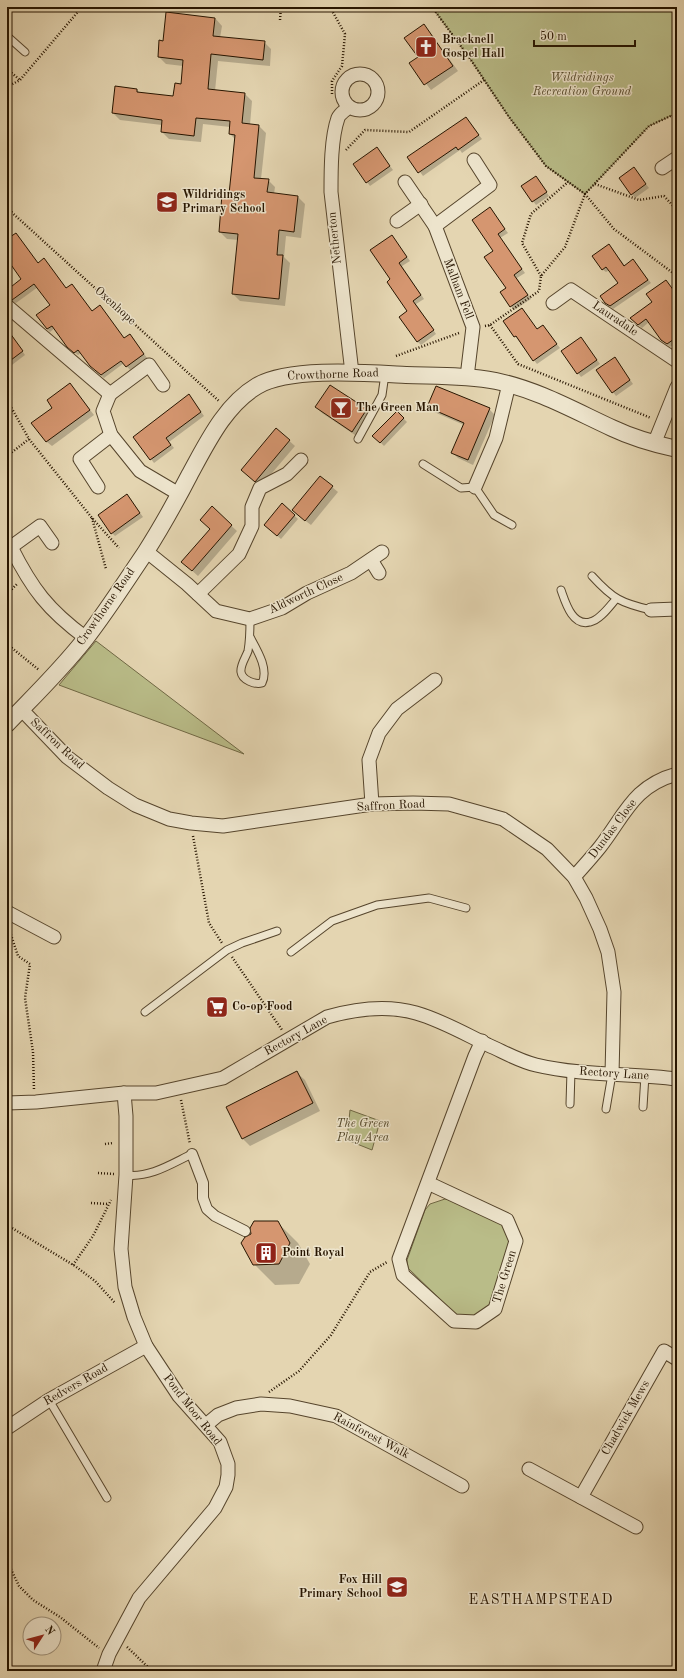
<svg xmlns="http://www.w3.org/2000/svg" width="684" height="1678" viewBox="0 0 684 1678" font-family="'Old Standard TT',serif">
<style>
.green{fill:#b9bc88;stroke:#706844}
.shadow{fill:#0003}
.building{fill:#d59670;stroke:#271500}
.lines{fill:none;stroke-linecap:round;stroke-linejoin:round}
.service-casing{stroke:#56452c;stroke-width:9}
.pedestrian-casing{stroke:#56452c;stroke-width:12}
.minor-casing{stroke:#56452c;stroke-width:15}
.tertiary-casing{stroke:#56452c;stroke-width:18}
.path{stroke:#271500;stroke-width:2.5;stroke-dasharray:1 2;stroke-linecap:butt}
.service{stroke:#ede4cc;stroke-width:7}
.pedestrian{stroke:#ede4cc;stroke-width:10}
.minor{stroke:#ede4cc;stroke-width:13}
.tertiary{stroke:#ede4cc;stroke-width:16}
.labels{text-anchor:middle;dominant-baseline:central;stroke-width:3;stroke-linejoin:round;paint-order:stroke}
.poi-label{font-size:12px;font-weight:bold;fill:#271500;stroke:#ede4cc;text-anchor:start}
.park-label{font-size:12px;font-style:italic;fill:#534729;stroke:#ede4cc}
.street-label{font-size:12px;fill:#271500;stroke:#ede4cc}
.quarter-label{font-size:14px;letter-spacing:1px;fill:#271500;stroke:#ede4cc}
</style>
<rect width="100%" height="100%" fill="#e4d5b1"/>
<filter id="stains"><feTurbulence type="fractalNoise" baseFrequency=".005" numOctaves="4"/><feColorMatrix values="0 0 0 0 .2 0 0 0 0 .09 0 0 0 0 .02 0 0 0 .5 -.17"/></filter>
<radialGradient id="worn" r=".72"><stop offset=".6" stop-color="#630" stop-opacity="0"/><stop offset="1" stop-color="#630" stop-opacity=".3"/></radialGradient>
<g class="green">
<polygon points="432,7 677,7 677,113 649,126 585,194 546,166 509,117 471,60"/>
<polygon points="96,641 244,754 59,685"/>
<polygon points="350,1110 380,1121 372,1150 347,1140"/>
<polygon points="445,1199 455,1201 497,1218 512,1236 495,1303 476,1319 460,1317 452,1311 408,1268 407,1260 425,1210 430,1204"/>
</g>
<g class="shadow">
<polygon points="215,18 222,26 220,38 264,42 271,49 270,66 218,61 215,91 245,94 252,101 250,125 259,126 266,133 261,179 268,180 275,187 274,194 298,197 305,204 301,238 286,236 284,257 290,263 285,306 240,301 233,294 239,240 227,239 220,232 230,195 236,140 230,134 230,127 203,124 201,142 169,139 162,132 162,125 120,120 113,113 137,90 140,93 174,97 181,85 183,66 166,64 159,57 164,42"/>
<polygon points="424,25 429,31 458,71 431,90 410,63 419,57"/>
<polygon points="466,119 482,139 462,153 460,150 423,176 409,157"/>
<polygon points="377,149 393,170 370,186 367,182"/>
<polygon points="634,168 649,188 635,198 632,194"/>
<polygon points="539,181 549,196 536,205 533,201"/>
<polygon points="677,193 677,199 674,195"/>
<polygon points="490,209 508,233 500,238 525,273 517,278 531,299 514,310 511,306 507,289 494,251"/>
<polygon points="7,235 66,289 124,339 133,338 147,358 130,370 124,363 104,378 94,369 81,353 78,355 72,350 55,328 50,332 47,329 51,305 38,287 16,303 12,301 7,303 7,291 23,279 11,263 7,265"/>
<polygon points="392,236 410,261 402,266 424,299 416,304 436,334 421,345 417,341 408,312 391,280"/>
<polygon points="612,248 625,266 633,260 651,283 613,309 606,303 619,283 610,270 606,272 602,269"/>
<polygon points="666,281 677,295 677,342 670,347 662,340 649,322 642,328 634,321 654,302"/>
<polygon points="504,322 537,330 543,326 560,348 537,364"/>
<polygon points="7,329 25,355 8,368 7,367"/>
<polygon points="581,338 600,364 581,377 578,373"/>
<polygon points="618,362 633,384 616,396 613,392"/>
<polygon points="70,384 94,415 52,446 47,442"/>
<polygon points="330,386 367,410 372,416 358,437 322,413 316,407"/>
<polygon points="192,399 204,416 169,442 174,448 154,463 151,459"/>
<polygon points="428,407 489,409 495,415 473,465 458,458 452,452 464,425 434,412"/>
<polygon points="397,412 407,422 384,446 374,436"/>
<polygon points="276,429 295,446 261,486 248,475"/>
<polygon points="320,477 338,492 311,525 299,516"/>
<polygon points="130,499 143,517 115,536 112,533"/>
<polygon points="283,505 298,519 281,539 268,528"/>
<polygon points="212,508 237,531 198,576 188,567 212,529"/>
<polygon points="297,1073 305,1080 320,1111 250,1146 243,1139"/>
<polygon points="277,1222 298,1243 310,1264 299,1284 275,1285 254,1264"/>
</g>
<g class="building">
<polygon points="166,12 215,18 213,36 265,41 263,60 211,54 208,89 245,93 242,123 259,125 254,178 269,179 267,192 298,196 294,232 279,230 277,255 283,255 279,299 232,294 238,234 219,232 222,194 229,194 231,175 235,135 229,134 230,121 196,118 194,136 161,132 162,120 112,113 115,86 137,89 137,92 173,96 175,83 181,84 183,60 158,57 159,40 163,41"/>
<polygon points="424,24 453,66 424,85 409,63 418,57 404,38"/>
<polygon points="466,117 479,135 458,150 456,147 418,173 407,157"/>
<polygon points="377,147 390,166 366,183 353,164"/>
<polygon points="634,167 646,184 631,195 619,178"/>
<polygon points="536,176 547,192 532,202 521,186"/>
<polygon points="490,207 505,229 498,234 522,269 514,275 528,295 510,307 500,292 506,288 484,257 493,251 472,220"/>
<polygon points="16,233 38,263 44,258 66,288 72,284 92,311 100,305 124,338 130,334 144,354 126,367 121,361 101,375 90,366 78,350 74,353 67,347 52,326 47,329 36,315 50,305 34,284 12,300 7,298 7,290 21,279 7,259 7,239"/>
<polygon points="392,235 407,257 399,263 421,295 413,301 434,330 417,342 399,317 407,311 387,282 390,279 370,250"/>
<polygon points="609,244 624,266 633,259 648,280 610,306 605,303 600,296 618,283 606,267 602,270 592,256"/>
<polygon points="666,280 677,295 677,337 667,344 661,340 646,319 638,325 630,318 652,302 646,294"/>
<polygon points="522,308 537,329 543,325 557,344 533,361 516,336 514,337 503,321"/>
<polygon points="7,329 23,351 7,363"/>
<polygon points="581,337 597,360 577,374 561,351"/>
<polygon points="615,357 630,380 612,393 596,370"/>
<polygon points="70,383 90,410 46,442 31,423 52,408 47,400"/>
<polygon points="330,385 367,409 352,432 315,407"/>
<polygon points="436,386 490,408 468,460 451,453 464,423 427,407"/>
<polygon points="189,394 201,412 166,438 171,445 150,460 133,437"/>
<polygon points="397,411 404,418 380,443 372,436"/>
<polygon points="276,428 290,440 255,482 241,470"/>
<polygon points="320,476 333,486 305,521 292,510"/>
<polygon points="127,494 140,513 111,534 98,515"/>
<polygon points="282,503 295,515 277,536 264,525"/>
<polygon points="212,506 232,525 192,571 181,562 210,529 200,520"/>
<polygon points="297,1071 313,1103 242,1139 226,1107"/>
<polygon points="254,1221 278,1221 290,1243 279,1264 253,1265 241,1243 245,1237 251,1234 250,1228"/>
</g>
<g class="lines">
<g class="service-casing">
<g id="service">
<polyline points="7,36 25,52"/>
<polyline points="358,439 382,395 385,374"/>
<polyline points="423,464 461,488 475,487 494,515 512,525"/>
<path d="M592,576C613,599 621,603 651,610"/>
<path d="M561,590C565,601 572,627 590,622C600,620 609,607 616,599"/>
<path d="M250,637C257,650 269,669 262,683C255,685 242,680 241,672C240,665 246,657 248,651C250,640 250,629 250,619"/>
<polyline points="291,952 332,921 377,905 429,898 466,908"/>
<polyline points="145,1012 227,950 242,943 277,931"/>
<polyline points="570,1104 571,1071"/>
<polyline points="643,1107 645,1075"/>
<polyline points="606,1109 612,1074"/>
<path d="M126,1175C150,1178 171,1164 192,1154"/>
<polyline points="49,1400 107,1498"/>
</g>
</g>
<g class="pedestrian-casing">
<polyline id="pedestrian" points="192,1154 203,1183 203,1198 207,1209 215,1216 245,1231"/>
</g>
<g class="minor-casing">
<g id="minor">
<circle cx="360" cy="92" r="18"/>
<path d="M349,107C346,110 340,113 338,118C331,138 331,170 331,192L352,373"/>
<polyline points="662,168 677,158"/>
<polyline points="405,182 435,226 473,327 467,377"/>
<polyline points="397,221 421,204"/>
<polyline points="435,226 490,185 474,160"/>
<polyline points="553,303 571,290 677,361"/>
<polyline points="7,306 110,394 103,411 111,435 140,471 179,494"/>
<polyline points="110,394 149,365 163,385"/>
<polyline points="654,444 677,387"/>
<polyline points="98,487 80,459 111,435"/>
<polyline points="475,487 496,438 509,384"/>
<path d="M7,544L11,547C32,589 48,610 86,638"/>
<polyline points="11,547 40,526 52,543"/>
<polyline points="146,551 187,584 216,611 250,619 282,608 307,593 351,573 382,552"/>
<polyline points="371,560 379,573"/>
<polyline points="198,594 239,554 252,526 252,507 260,488 287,474 301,460"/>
<polyline points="651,610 677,609"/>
<polyline points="21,709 67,757 108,788 135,805 169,819 191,823 223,826 372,804 413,803 449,804 503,819 547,849 574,877 586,898 600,929 608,952 614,992 612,1074"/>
<polyline points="372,804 369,760 379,733 397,709 435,680"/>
<path d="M574,877C583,867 592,857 600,847C625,815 633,786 677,774"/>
<polyline points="7,912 54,937"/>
<path d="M7,1103L36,1102L124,1093H156L223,1078L327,1017C355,1009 388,1005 416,1013C441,1020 465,1034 488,1045C504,1052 519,1061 536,1065C582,1076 630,1073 677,1079"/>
<polyline points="428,1183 507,1220 516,1241 495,1309 476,1322 454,1321 403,1275 399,1259 475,1056 482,1041"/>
<polyline points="206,1425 218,1415 236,1408 261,1404 290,1406 336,1416 462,1486"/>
<polyline points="7,1428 49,1400 146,1346"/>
<polyline points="529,1469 636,1527"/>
<polyline points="581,1497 664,1351 677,1359"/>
<polyline points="103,1671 109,1654 139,1598 215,1508 226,1487 228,1475 228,1464 220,1442 179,1396 146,1346 134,1317 125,1287 121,1249 126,1175 126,1116 124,1093"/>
</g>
</g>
<g class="tertiary-casing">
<path id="tertiary" d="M7,724C34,696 62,669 86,638C107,611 126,581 145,553C161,528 176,501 190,474C207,443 225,405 257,386C289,367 367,373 406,375C436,376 466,375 496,381C538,390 573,410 612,428C633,438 654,444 677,449"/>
</g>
<g class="path">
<polyline points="330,7 345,34 342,66 332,81 332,94"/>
<polyline points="432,7 471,60 509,117 546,166 585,194 649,126 677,113"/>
<polyline points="280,20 281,7"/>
<polyline points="7,69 20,80"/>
<polyline points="7,87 20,80 82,7"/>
<polyline points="346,150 365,130 409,132 484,80"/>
<polyline points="595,184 639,200 664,196 677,210"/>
<polyline points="7,208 219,401"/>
<polyline points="541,276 522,243 531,214 568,182"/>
<polyline points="490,325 518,364 651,418"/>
<polyline points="485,326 490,325 539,291 541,276 565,247 585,194 614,229 677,276"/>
<polyline points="396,356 459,333"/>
<polyline points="7,400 29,439 92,518 119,548"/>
<polyline points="7,456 29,439"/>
<polyline points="92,518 106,569"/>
<polyline points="7,587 11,590 18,583"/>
<polyline points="7,644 39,670"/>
<polyline points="193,836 209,923 222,943"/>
<polyline points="8,926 18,956 30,964 25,998 33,1052 34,1090"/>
<polyline points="232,957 282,1030"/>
<polyline points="181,1100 190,1144"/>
<polyline points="105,1144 113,1143"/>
<polyline points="98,1173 114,1174"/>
<polyline points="91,1203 109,1204"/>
<polyline points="7,1225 75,1266 95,1281 115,1303"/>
<polyline points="73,1265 93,1236 111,1200"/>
<polyline points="269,1392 299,1371 331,1335 370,1272 387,1262"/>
<polyline points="7,1561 19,1586 33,1600 60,1617 99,1648"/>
<polyline points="127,1647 148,1667 145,1671"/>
</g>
<use href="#service" class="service"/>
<use href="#pedestrian" class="pedestrian"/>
<use href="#minor" class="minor"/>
<use href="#tertiary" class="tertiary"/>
</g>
<defs>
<g id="church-square" transform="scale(1.15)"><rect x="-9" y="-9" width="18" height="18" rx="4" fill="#8f2418" stroke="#ede4cc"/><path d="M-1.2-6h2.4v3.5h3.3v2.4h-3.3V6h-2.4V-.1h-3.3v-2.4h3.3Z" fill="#fff"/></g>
<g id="school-square" transform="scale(1.15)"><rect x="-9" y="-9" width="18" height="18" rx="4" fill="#8f2418" stroke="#ede4cc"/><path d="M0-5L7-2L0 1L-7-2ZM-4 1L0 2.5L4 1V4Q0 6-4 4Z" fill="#fff"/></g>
<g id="bar-square" transform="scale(1.15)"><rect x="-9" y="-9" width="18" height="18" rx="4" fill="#8f2418" stroke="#ede4cc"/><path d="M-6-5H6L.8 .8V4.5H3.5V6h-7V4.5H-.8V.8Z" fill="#fff"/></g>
<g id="supermarket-square" transform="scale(1.15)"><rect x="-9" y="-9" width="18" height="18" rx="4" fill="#8f2418" stroke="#ede4cc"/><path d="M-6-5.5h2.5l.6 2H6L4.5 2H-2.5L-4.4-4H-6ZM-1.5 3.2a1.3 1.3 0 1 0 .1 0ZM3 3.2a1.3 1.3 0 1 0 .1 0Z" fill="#fff"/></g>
<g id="building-square" transform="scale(1.15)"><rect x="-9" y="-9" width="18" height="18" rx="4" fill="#8f2418" stroke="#ede4cc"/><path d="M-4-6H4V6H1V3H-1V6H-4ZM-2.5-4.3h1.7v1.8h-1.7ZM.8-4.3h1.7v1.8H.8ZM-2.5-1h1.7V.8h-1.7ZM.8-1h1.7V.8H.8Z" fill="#fff"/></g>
</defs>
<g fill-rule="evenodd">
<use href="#church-square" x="426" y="47"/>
<use href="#school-square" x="167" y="202"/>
<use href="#bar-square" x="341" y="408"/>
<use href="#supermarket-square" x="217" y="1007"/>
<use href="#building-square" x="266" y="1253"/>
<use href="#school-square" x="397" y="1587"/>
</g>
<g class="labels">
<g class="poi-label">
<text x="442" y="40">Bracknell<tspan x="442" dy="14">Gospel Hall</tspan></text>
<text x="182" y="195">Wildridings<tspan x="182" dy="14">Primary School</tspan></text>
<text x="356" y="408">The Green Man</text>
<text x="232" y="1007">Co-op Food</text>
<text x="282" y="1253">Point Royal</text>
<text x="382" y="1580" text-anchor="end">Fox Hill<tspan x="382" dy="14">Primary School</tspan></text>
</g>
<g class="park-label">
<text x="582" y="78">Wildridings<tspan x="582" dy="14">Recreation Ground</tspan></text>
<text x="363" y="1124">The Green<tspan x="363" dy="14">Play Area</tspan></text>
</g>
<g class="street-label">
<text transform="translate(335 238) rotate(-96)">Netherton</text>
<text transform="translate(458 289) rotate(69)">Malham Fell</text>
<text transform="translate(115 306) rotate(42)">Oxenhope</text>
<text transform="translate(615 319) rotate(34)">Lauradale</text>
<text transform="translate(333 375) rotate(-2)">Crowthorne Road</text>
<text transform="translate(306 594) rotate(-25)">Aldworth Close</text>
<text transform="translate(106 607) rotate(-55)">Crowthorne Road</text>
<text transform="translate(57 744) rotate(43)">Saffron Road</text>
<text transform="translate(391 806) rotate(-3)">Saffron Road</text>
<text transform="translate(613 829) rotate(-53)">Dundas Close</text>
<text transform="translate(296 1036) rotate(-29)">Rectory Lane</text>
<text transform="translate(614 1074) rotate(4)">Rectory Lane</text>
<text transform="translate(505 1277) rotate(-73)">The Green</text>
<text transform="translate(76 1385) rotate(-30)">Redvers Road</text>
<text transform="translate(192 1410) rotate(52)">Pond Moor Road</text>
<text transform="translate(626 1418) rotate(-60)">Chadwick Mews</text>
<text transform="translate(371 1436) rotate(28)">Rainforest Walk</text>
</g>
<g class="quarter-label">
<text x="541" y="1600">EASTHAMPSTEAD</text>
</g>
</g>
<rect width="684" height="1678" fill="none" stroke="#e4d5b1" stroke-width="24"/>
<rect x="8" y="8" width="668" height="1662" fill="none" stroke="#271500" stroke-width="2"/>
<rect x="12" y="12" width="660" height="1654" fill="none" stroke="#271500"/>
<g transform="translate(42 1636) rotate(54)"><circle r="19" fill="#ede4cc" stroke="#9e917a"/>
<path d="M0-3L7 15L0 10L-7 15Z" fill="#8f2418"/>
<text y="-6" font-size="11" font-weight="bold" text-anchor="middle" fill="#271500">N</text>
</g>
<path d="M534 40v6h101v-6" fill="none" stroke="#271500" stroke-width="2"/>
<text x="540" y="40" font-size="12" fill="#271500" stroke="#ede4cc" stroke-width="3" paint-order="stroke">50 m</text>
<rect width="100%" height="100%" filter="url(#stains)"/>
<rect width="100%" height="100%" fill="url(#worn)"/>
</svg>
